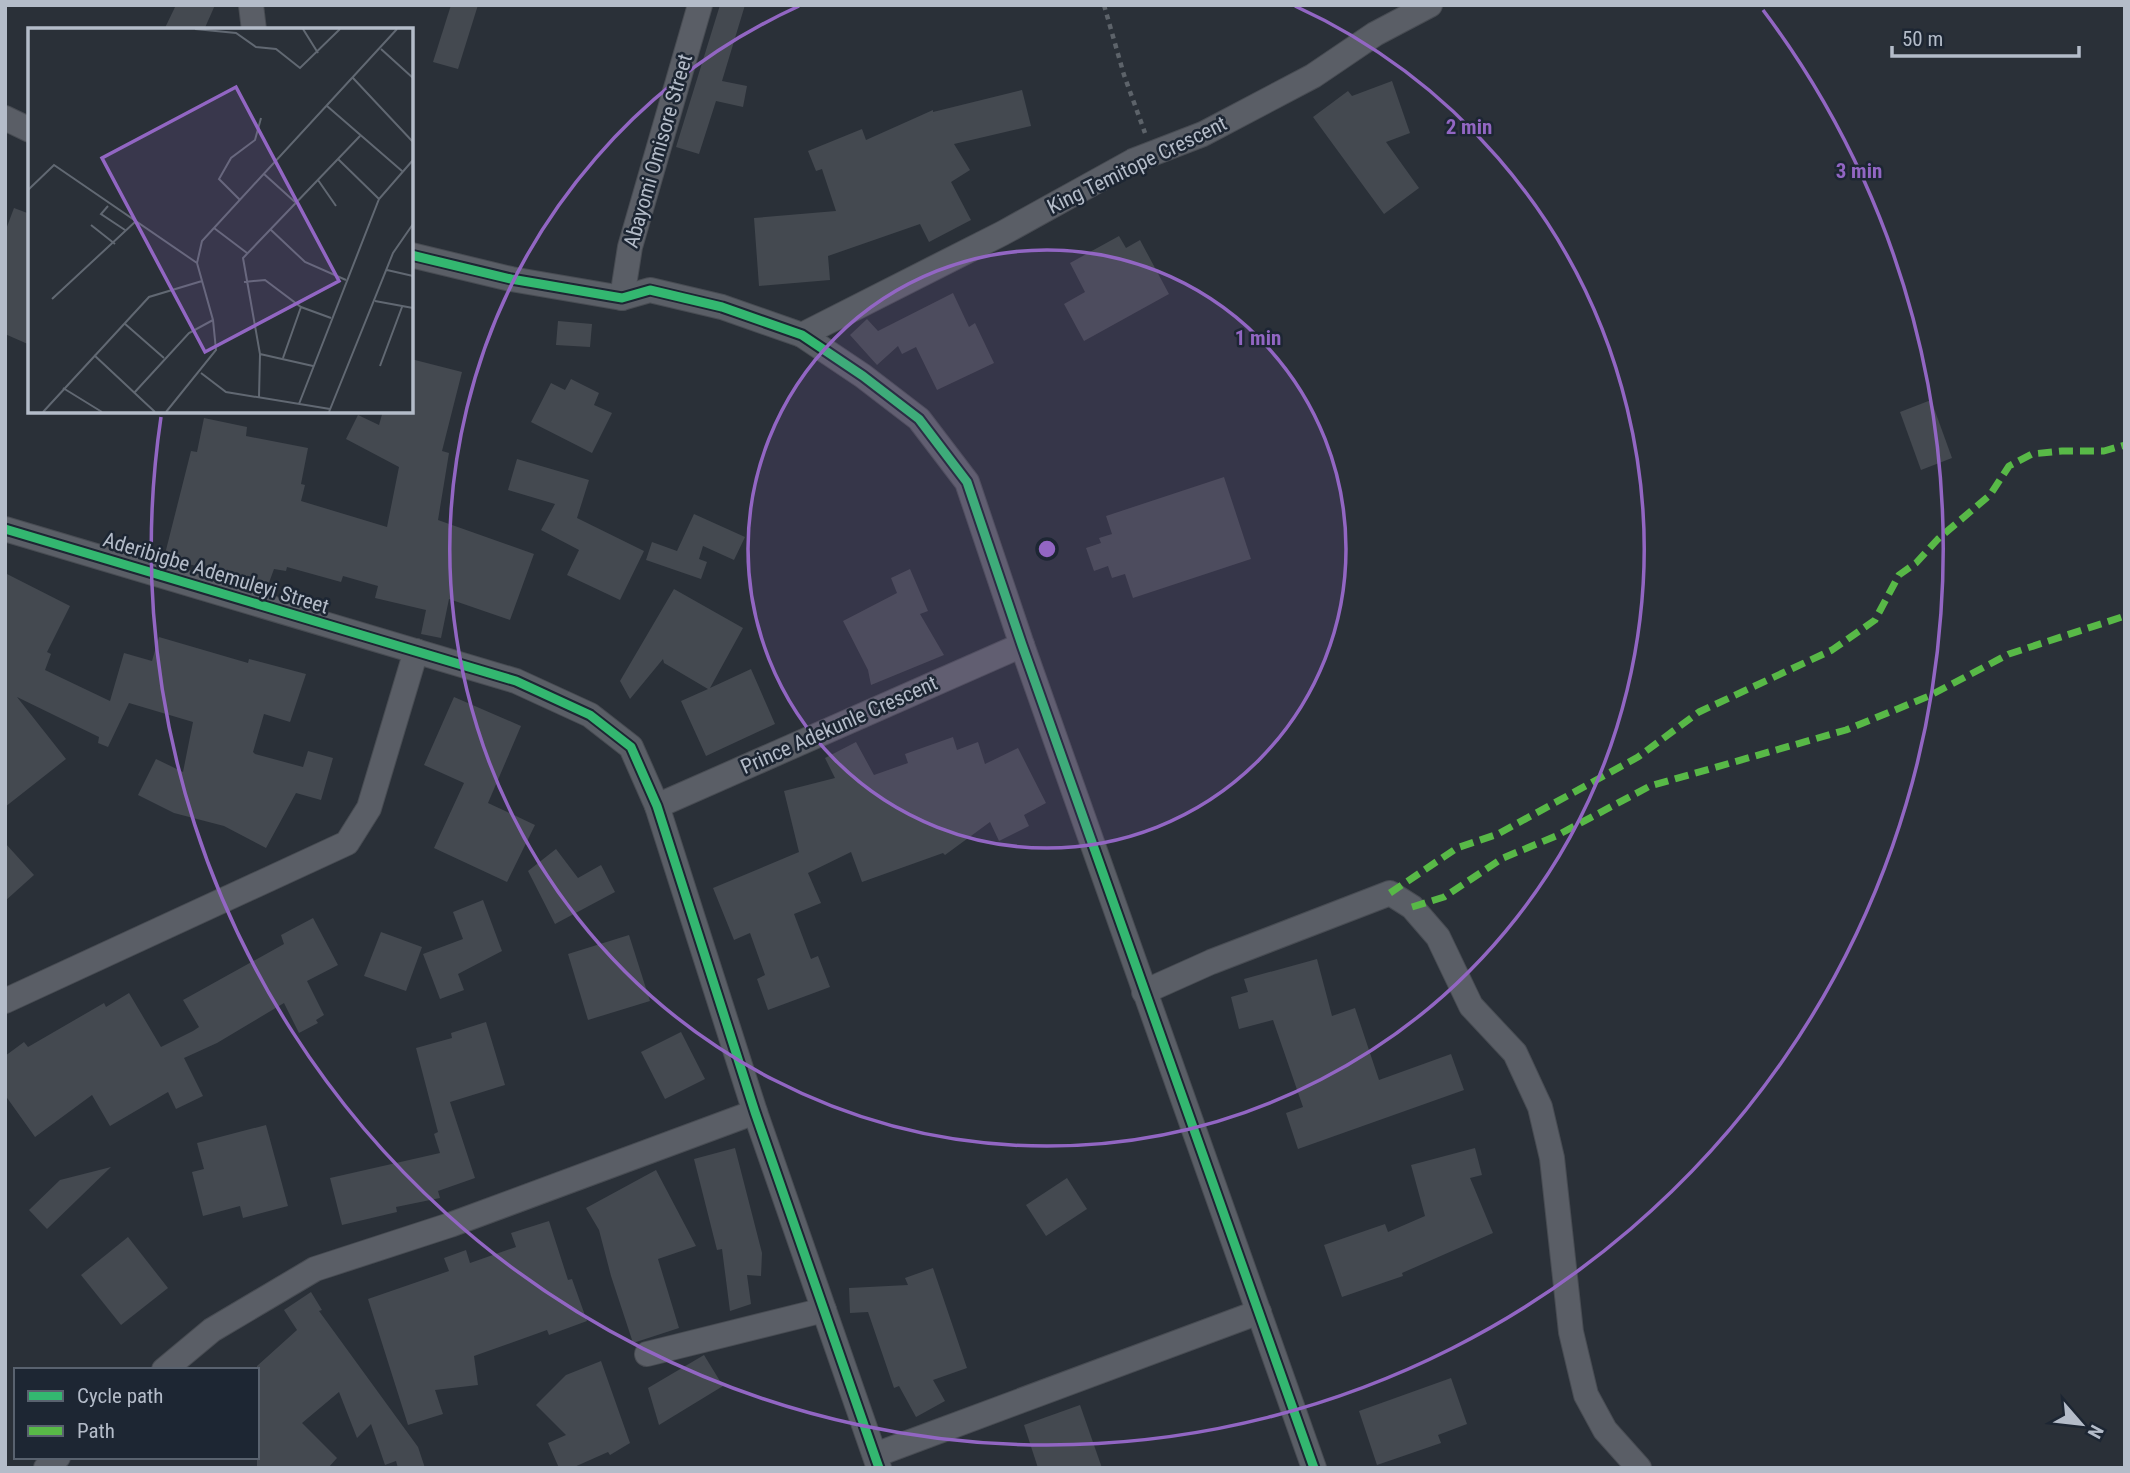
<svg xmlns="http://www.w3.org/2000/svg" width="2130" height="1473" viewBox="0 0 2130 1473" font-family="'Roboto Condensed',sans-serif">
<style>
.building{fill:#444950}
.lines{fill:none;stroke-linecap:round;stroke-linejoin:round}
.minor-casing{stroke:#484c53;stroke-width:26}
.path{stroke:#5d636a;stroke-width:4.5;stroke-dasharray:5 5;stroke-linecap:butt}
.minor{stroke:#5a5e66;stroke-width:24}
.quiet{stroke:#58b947;stroke-width:7;stroke-dasharray:14 7;stroke-linecap:butt}
.cycleway-casing{stroke:#1d2633;stroke-width:13}
.cycleway{stroke:#33b770;stroke-width:9}
.ring{fill:none;stroke:#9266c3;stroke-width:3.5}
.labels{text-anchor:middle;dominant-baseline:central;stroke-width:5;stroke-linejoin:round;paint-order:stroke}
.street-label{font-size:21px;fill:#b4bcc9;stroke:#1d2633}
.inset-road{fill:none;stroke:#616872;stroke-width:2}
.view{fill:#9266c3;fill-opacity:0.15;stroke:#9266c3;stroke-width:3.5}
.inset-edge{fill:none;stroke:#b4bcc9;stroke-width:3.5}
.centre{fill:#9266c3;stroke:#1d2633;stroke-width:3.5}
.ring-label{font-size:21px;text-anchor:middle;font-weight:bold;fill:#9266c3;stroke:#1d2633;stroke-width:5;stroke-linejoin:round;paint-order:stroke}
</style>
<rect width="100%" height="100%" fill="#2a3038"/>
<g class="building">
<polygon points="176,5 215,5 204,30 164,30"/>
<polygon points="451,5 478,5 458,69 433,62"/>
<polygon points="720,5 745,5 722,81 747,86 743,107 716,101 699,154 676,147"/>
<polygon points="1392,81 1410,133 1386,142 1419,188 1384,214 1313,117 1348,91 1352,96"/>
<polygon points="1022,90 1031,126 954,144 970,170 951,182 971,220 929,242 920,224 828,256 830,280 759,286 754,218 836,211 822,169 816,171 808,151 862,129 866,140 933,110 933,112"/>
<polygon points="14,208 30,214 30,345 5,334 5,232"/>
<polygon points="1119,236 1126,248 1140,240 1169,294 1084,341 1064,304 1085,292 1070,263"/>
<polygon points="953,293 969,327 975,323 994,363 937,390 916,347 902,354 898,346 877,365 850,335 867,319 878,331"/>
<polygon points="558,321 592,324 590,347 556,345"/>
<polygon points="411,359 462,372 442,451 449,453 438,520 534,554 510,620 449,599 441,638 421,634 426,610 375,598 378,586 343,576 341,582 287,567 286,571 274,569 266,591 235,582 237,576 164,558 191,451 197,452 204,418 247,427 246,436 308,448 301,484 305,485 301,501 387,527 399,467 346,439 358,415 379,425 383,411 411,411"/>
<polygon points="571,379 599,393 594,405 612,413 592,453 531,422 551,383 565,390"/>
<polygon points="1931,400 1952,458 1921,470 1900,412"/>
<polygon points="517,459 589,480 577,518 644,551 620,600 567,575 579,550 541,530 555,504 508,490"/>
<polygon points="1224,477 1251,559 1133,598 1125,574 1112,578 1108,566 1094,571 1086,548 1101,543 1099,538 1112,534 1106,516"/>
<polygon points="694,514 745,537 734,560 703,546 699,559 707,562 701,579 646,560 652,542 677,551"/>
<polygon points="910,569 928,611 920,614 944,655 871,685 868,670 843,621 897,593 891,578"/>
<polygon points="5,573 70,606 47,652 51,654 45,670 110,701 124,653 152,661 159,637 248,663 249,659 306,674 290,722 264,714 253,752 255,754 303,767 308,751 333,758 321,800 296,793 266,848 224,826 174,813 138,795 156,759 183,772 193,722 129,703 108,747 98,743 99,737 17,697 66,759 5,807"/>
<polygon points="674,589 743,628 710,688 751,669 775,724 706,756 681,701 708,689 664,663 663,659 630,699 620,681"/>
<polygon points="454,697 521,726 488,803 535,825 507,882 434,848 464,783 424,765"/>
<polygon points="953,737 957,750 978,742 985,764 1018,748 1046,803 1024,815 1029,826 999,841 990,822 945,855 943,853 862,882 851,852 808,873 821,903 794,914 811,959 818,956 830,987 768,1010 757,979 765,975 750,933 734,940 713,888 799,852 784,791 835,778 825,758 856,742 874,775 908,763 905,754"/>
<polygon points="5,843 34,875 5,901"/>
<polygon points="556,849 578,878 601,865 615,892 555,924 528,871"/>
<polygon points="483,900 502,951 458,974 464,990 440,999 423,954 463,939 453,912"/>
<polygon points="313,918 338,965 307,981 324,1015 316,1020 318,1023 299,1033 284,1003 217,1043 184,1058 203,1096 176,1109 168,1092 110,1126 92,1095 35,1137 5,1095 5,1056 24,1042 28,1047 104,1003 106,1007 129,993 161,1047 193,1031 199,1027 183,1000 284,944 281,935"/>
<polygon points="381,932 422,947 406,991 364,976"/>
<polygon points="629,935 650,1001 588,1020 568,954"/>
<polygon points="1317,959 1332,1016 1355,1008 1379,1080 1451,1054 1464,1090 1298,1149 1286,1113 1303,1107 1273,1020 1239,1029 1231,997 1248,992 1244,979"/>
<polygon points="486,1022 505,1085 450,1102 475,1178 438,1191 440,1198 396,1207 397,1212 342,1225 330,1178 440,1153 434,1134 438,1132 416,1048 452,1038 451,1033"/>
<polygon points="681,1032 705,1079 665,1099 641,1052"/>
<polygon points="266,1125 288,1206 243,1218 240,1206 203,1216 192,1172 204,1169 197,1143"/>
<polygon points="735,1148 762,1253 761,1276 747,1275 751,1304 730,1311 722,1249 717,1250 694,1159"/>
<polygon points="1475,1148 1482,1175 1470,1178 1493,1233 1402,1273 1403,1276 1342,1297 1324,1245 1385,1224 1388,1232 1425,1216 1411,1165"/>
<polygon points="111,1167 47,1229 29,1210 60,1180"/>
<polygon points="656,1170 696,1246 658,1259 679,1328 633,1343 611,1276 599,1230 586,1208"/>
<polygon points="1067,1178 1087,1209 1046,1236 1026,1205"/>
<polygon points="549,1221 568,1280 572,1279 587,1321 549,1335 547,1330 474,1356 478,1385 435,1390 443,1414 408,1425 368,1299 449,1271 444,1258 466,1250 470,1263 516,1247 511,1233"/>
<polygon points="128,1237 168,1288 121,1325 81,1275"/>
<polygon points="933,1268 967,1368 933,1380 945,1401 916,1417 899,1386 894,1388 868,1312 850,1313 849,1288 908,1285 905,1278"/>
<polygon points="311,1292 322,1310 319,1311 418,1447 425,1468 398,1468 396,1461 385,1465 371,1424 357,1438 339,1392 302,1423 337,1458 328,1468 257,1468 257,1366 297,1330 284,1310"/>
<polygon points="704,1355 723,1386 659,1425 648,1388"/>
<polygon points="601,1361 630,1443 610,1455 608,1452 572,1468 559,1468 548,1443 566,1435 536,1405 566,1375"/>
<polygon points="1451,1378 1467,1424 1438,1435 1441,1443 1377,1465 1359,1411"/>
<polygon points="1080,1405 1102,1468 1038,1468 1024,1425"/>
</g>
<g class="lines">
<g class="minor-casing">
<g id="minor">
<polyline points="251,5 254,30"/>
<polyline points="5,118 30,130"/>
<polyline points="411,255 511,279 622,298 650,290 722,307 802,335 863,376 919,419 967,482 1022,645 1314,1468"/>
<polyline points="622,298 630,247 700,5"/>
<polyline points="802,335 1003,233 1133,161 1203,134 1313,76 1375,34 1430,5"/>
<polyline points="5,529 516,681 590,715 631,747 657,806 755,1112 879,1468"/>
<polyline points="657,806 1022,645"/>
<polyline points="1144,992 1211,962 1390,893 1412,907 1438,937 1471,1006 1515,1053 1540,1107 1552,1158 1571,1332 1586,1395 1605,1430 1639,1468"/>
<polyline points="5,1001 347,843 369,808 416,651"/>
<polyline points="647,1354 824,1310"/>
<polyline points="164,1370 212,1330 315,1269 450,1225 755,1112"/>
<polyline points="875,1455 1259,1312"/>
<polyline points="46,1468 58,1457"/>
</g>
</g>
<polyline class="path" points="1104,5 1124,75 1145,133"/>
<use href="#minor" class="minor"/>
<g class="quiet">
<polyline points="1390,893 1457,848 1498,834 1638,757 1699,712 1832,650 1875,620 1899,575 1916,563 1938,539 1990,495 2009,466 2032,454 2062,451 2104,451 2125,445"/>
<polyline points="1412,907 1444,897 1503,858 1556,836 1650,786 1846,730 1929,696 2009,654 2125,616"/>
</g>
<g class="cycleway-casing">
<g id="cycleway">
<polyline points="411,255 511,279 622,298 650,290 722,307 802,335 863,376 919,419 967,482 1022,645 1314,1468"/>
<polyline points="5,529 516,681 590,715 631,747 657,806 755,1112 879,1468"/>
</g>
</g>
<use href="#cycleway" class="cycleway"/>
</g>
<circle cx="1047" cy="549" r="299" fill="#9266c3" fill-opacity=".12"/>
<g class="ring">
<circle cx="1047" cy="549" r="299"/>
<path d="M1295 6A597 597 0 1 1 799 6"/>
<path d="M1763 10A896 896 0 1 1 161 417"/>
</g>
<g class="labels">
<g class="street-label">
<text transform="translate(658 151) rotate(-74)">Abayomi Omisore Street</text>
<text transform="translate(1137 165) rotate(-26)">King Temitope Crescent</text>
<text transform="translate(216 573) rotate(17)">Aderibigbe Ademuleyi Street</text>
<text transform="translate(839 725) rotate(-24)">Prince Adekunle Crescent</text>
</g>
</g>
<g transform="translate(28 28)">
<rect width="385" height="385" fill="#2a3038"/>
<path class="inset-road" d="M167,1L208,5L228,19L248,21L272,40L312,1M275,1L290,25M353,21L385,50M325,50L385,114M299,78L374,143M310,131L351,171M236,146L267,174M290,152L308,178M0,162L26,137L169,235M212,172L191,151L203,130L227,112L233,90M80,178L73,186L97,202M63,197L87,216M186,200L219,225M242,201L277,234L318,252M359,242L385,248M216,254L237,252L273,279L303,290M24,271L108,193M347,273L385,280M96,295L136,330M232,326L285,338M66,327L127,384M255,330L273,279M352,338L374,279M173,345L198,364L302,381M35,360L74,384M106,365L161,305L185,292M231,369L232,326L215,230L332,108M271,376L351,171L385,132M15,384L121,269L174,253M138,384L188,322L185,292L169,235L174,213L369,1M301,384L365,225L385,196"/>
<path class="view" d="M208,59L311,253L177,324L74,130Z"/>
<rect width="385" height="385" class="inset-edge"/>
</g>
<circle cx="1047" cy="549" r="10" class="centre"/>
<g class="ring-label">
<text x="1469" y="134">2 min</text>
<text x="1859" y="178">3 min</text>
<text x="1258" y="345">1 min</text>
</g>
<rect width="2130" height="1473" fill="none" stroke="#b4bcc9" stroke-width="14"/>
<rect x="14" y="1368" width="245" height="91" fill="#1d2633" stroke="#59626f" stroke-width="2"/>
<rect x="28" y="1391" width="35" height="10" fill="#33b770" stroke="#59626f" stroke-width="2"/>
<text x="77" y="1403" font-size="21" fill="#b4bcc9">Cycle path</text>
<rect x="28" y="1426" width="35" height="10" fill="#58b947" stroke="#59626f" stroke-width="2"/>
<text x="77" y="1438" font-size="21" fill="#b4bcc9">Path</text>
<g transform="translate(2081 1424) rotate(118)" stroke="#1d2633" stroke-width="5" paint-order="stroke">
<path d="M0-5L12 26L0 18L-12 26Z" fill="#b4bcc9"/>
<text y="-10" font-size="19" font-weight="bold" text-anchor="middle" fill="#b4bcc9">N</text>
</g>
<path d="M1892 46v10h187v-10" fill="none" stroke="#b4bcc9" stroke-width="3.5"/>
<text x="1902" y="46" font-size="21" fill="#b4bcc9" stroke="#1d2633" stroke-width="5" paint-order="stroke">50 m</text>
</svg>
